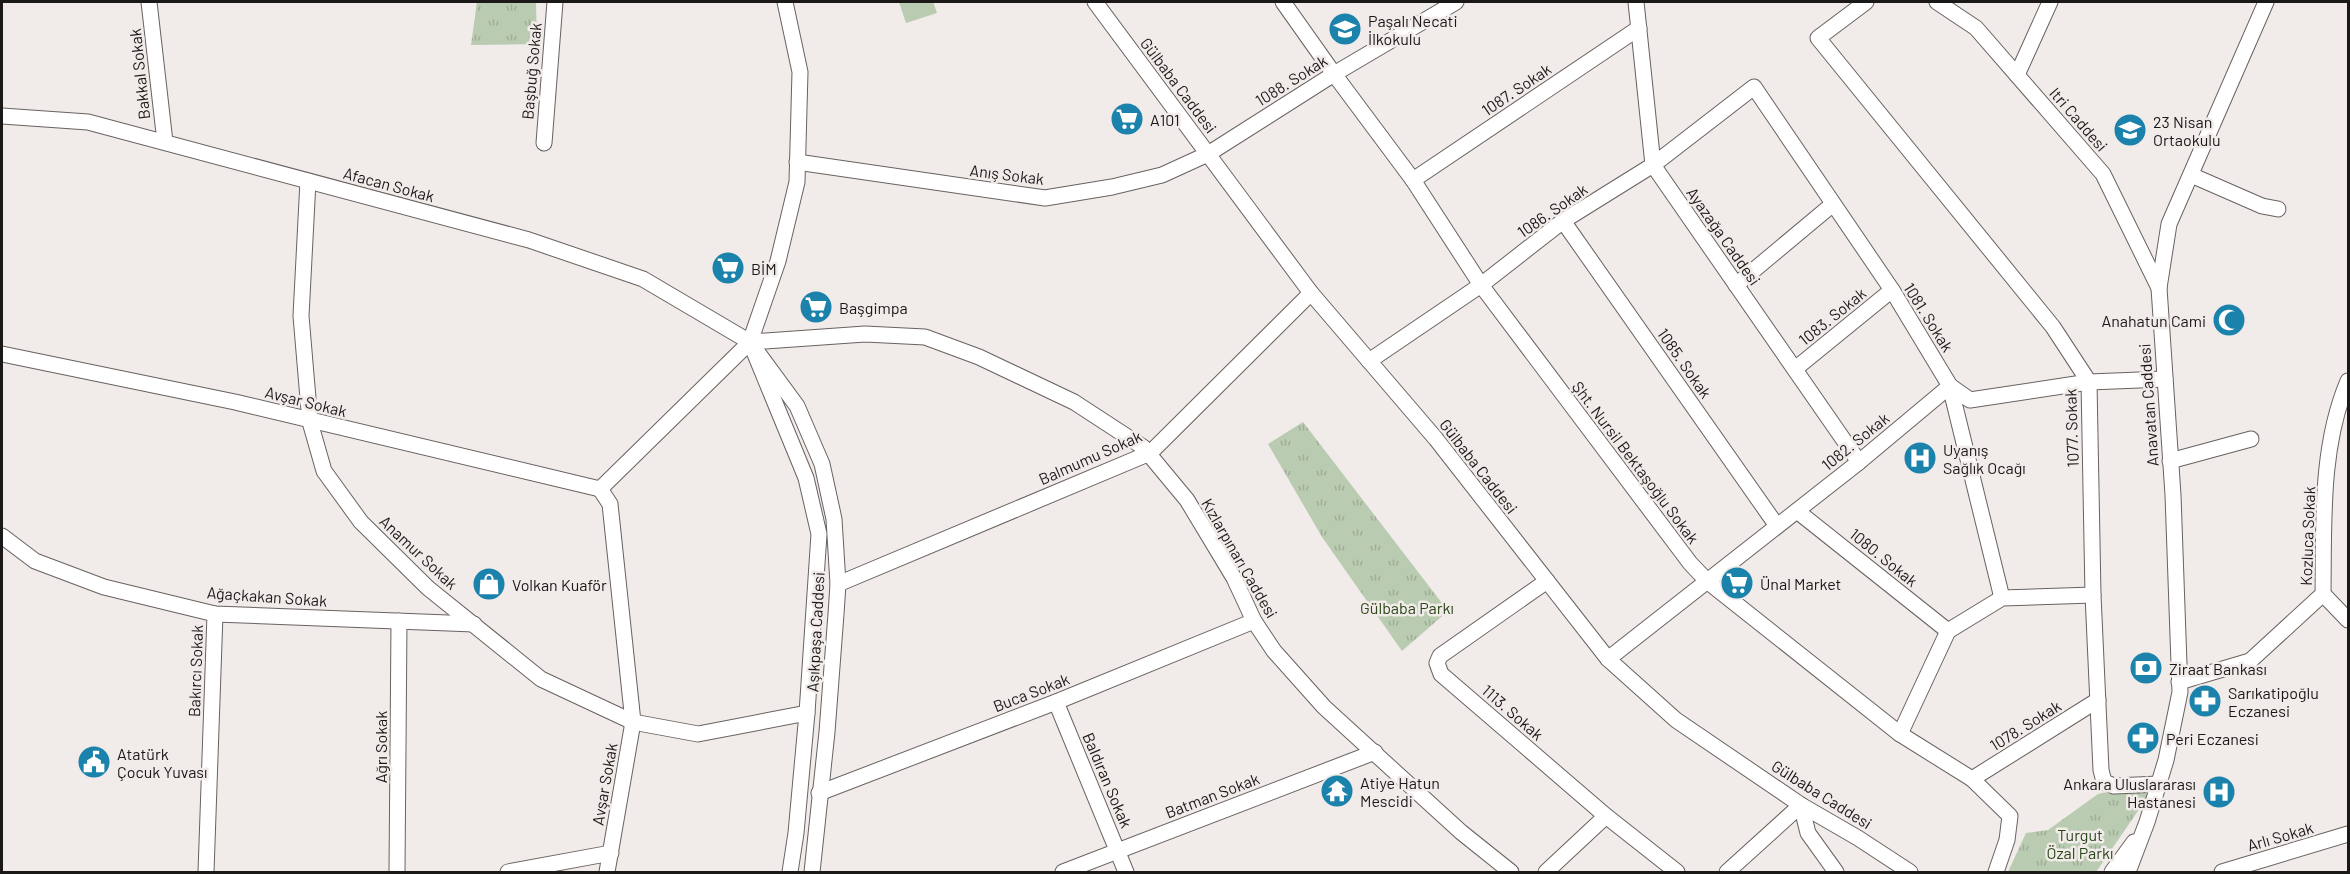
<svg xmlns="http://www.w3.org/2000/svg" width="2350" height="874" viewBox="0 0 2350 874" font-family="Barlow,sans-serif">
<style>
.grass{fill:url(#grass-tufts)}
.pitch{fill:#b9cbb0}
.lines{fill:none;stroke-linecap:round;stroke-linejoin:round}
.street-casing{stroke:#686260;stroke-width:17}
.street{stroke:#fff;stroke-width:15}
.labels{text-anchor:middle;dominant-baseline:central;stroke-width:5;stroke-linejoin:round;paint-order:stroke}
.poi-label{font-size:16px;fill:#1b1918;stroke:#f1ebe9;text-anchor:start}
.street-label{font-size:16px;fill:#1b1918;stroke:#f1ebe9}
.park-label{font-size:16px;fill:#2c481b;stroke:#f1ebe9}
</style>
<defs>
<pattern id="grass-tufts" width="24" height="20" patternUnits="userSpaceOnUse" patternTransform="scale(1.5)"><rect width="24" height="20" fill="#b9cbb0"/><path d="M3 7l-1-3M5 7V3M7 7l1-3M15 17l-1-3M17 17v-4M19 17l1-3" fill="none" stroke="#9eae97"/></pattern>
</defs>
<rect width="100%" height="100%" fill="#f1ebe9"/>
<g class="grass">
<polygon points="477,2 536,2 537,44 471,45"/>
<polygon points="1303,422 1448,611 1402,651 1322,537 1268,444"/>
<polygon points="2129,787 2151,792 2096,872 2008,872 2026,833 2048,830 2098,794"/>
</g>
<polygon class="pitch" points="899,2 933,2 937,13 906,23"/>
<g class="lines">
<g class="street-casing">
<g id="street">
<polyline points="149,2 165,142"/>
<polyline points="1095,2 1311,293 1436,439 1608,659 1676,720 1801,805 1858,838 1910,872"/>
<polyline points="1283,2 1334,74 1413,180 1481,285 1690,563 1707,581 1900,734 1972,779 2010,816 2007,840 1996,872"/>
<polyline points="1636,2 1653,165 1859,462"/>
<polyline points="1866,2 1818,38 2053,327 2089,382 2093,595 2101,770 2104,782 2114,786 2159,784"/>
<polyline points="1937,2 1976,28 2103,174 2159,288"/>
<polyline points="2017,75 2050,2"/>
<polyline points="2,116 88,122 529,240 643,279 750,342"/>
<polyline points="544,143 555,2"/>
<polyline points="797,162 1045,198 1112,187 1162,175 1208,154 1334,74 1456,2"/>
<polyline points="2191,175 2262,206 2278,209"/>
<polyline points="1413,180 1639,28"/>
<polyline points="308,181 301,316 310,422 324,471 361,522 428,588 541,679 633,722 698,734 807,713"/>
<polyline points="1563,221 1777,526"/>
<polyline points="1736,285 1833,204"/>
<polyline points="750,342 865,334 925,337 979,357 1074,402 1143,447 1187,500 1234,578 1254,621 1274,651 1324,707 1461,832 1511,872"/>
<polyline points="2,354 235,402 600,489 750,342 778,261 797,182 800,72 785,2"/>
<polyline points="1369,361 1481,285 1563,221 1653,165 1754,87 1892,290 1950,386 2002,598"/>
<polyline points="1795,369 1892,290"/>
<polyline points="2170,461 2251,439"/>
<polyline points="600,489 610,504 633,722 607,872"/>
<polyline points="1797,511 1948,631"/>
<polyline points="2,536 35,561 104,587 215,614 474,624"/>
<polyline points="1547,581 1440,656 1437,663 1441,674 1606,816 1677,872"/>
<polyline points="838,584 1150,453 1311,293"/>
<polyline points="2323,594 2348,620"/>
<polyline points="1608,659 1859,462 1950,386 1970,400 2089,382 2165,379"/>
<path d="M2179,682L2250,661L2323,594C2324,523 2320,447 2348,381"/>
<polyline points="1056,702 1126,872"/>
<polyline points="1900,734 1948,631 2002,598 2093,595"/>
<polyline points="1972,779 2098,700"/>
<polyline points="819,793 1056,702 1254,621"/>
<polyline points="206,872 215,614"/>
<polyline points="397,872 399,621"/>
<polyline points="508,872 611,853"/>
<polyline points="790,872 796,833 807,713 819,534 806,478 750,342 797,406 822,464 834,519 838,584 836,614 827,732 812,872"/>
<polyline points="1063,872 1375,752"/>
<polyline points="1546,872 1606,816"/>
<polyline points="1727,872 1801,805 1808,833 1836,872"/>
<polyline points="2112,872 2134,842"/>
<polyline points="2128,872 2147,822 2166,760 2180,692 2173,495 2159,288 2169,224 2266,2"/>
<polyline points="2222,872 2348,834"/>
</g>
</g>
<use href="#street" class="street"/>
</g>
<defs>
<g id="school-disc" transform="scale(1.725)"><circle r="9.5" fill="#1b82ac" stroke="#f1ebe9"/><path d="M0-5L7-2L0 1L-7-2ZM-4 1L0 2.5L4 1V4Q0 6-4 4Z" fill="#fff"/></g>
<g id="supermarket-disc" transform="scale(1.725)"><circle r="9.5" fill="#1b82ac" stroke="#f1ebe9"/><path d="M-6-5.5h2.5l.6 2H6L4.5 2H-2.5L-4.4-4H-6ZM-1.5 3.2a1.3 1.3 0 1 0 .1 0ZM3 3.2a1.3 1.3 0 1 0 .1 0Z" fill="#fff"/></g>
<g id="mosque-disc" transform="scale(1.725)"><circle r="9.5" fill="#1b82ac" stroke="#f1ebe9"/><path d="M3.5-4.9A6 6 0 1 0 3.5 4.9A5 5 0 1 1 3.5-4.9Z" fill="#fff"/></g>
<g id="hospital-disc" transform="scale(1.725)"><circle r="9.5" fill="#1b82ac" stroke="#f1ebe9"/><path d="M-5-5h3v3.5h4V-5h3V5h-3V1.5h-4V5h-3Z" fill="#fff"/></g>
<g id="shop-disc" transform="scale(1.725)"><circle r="9.5" fill="#1b82ac" stroke="#f1ebe9"/><path d="M-5-2.5h2.3a2.7 3.5 0 0 1 5.4 0H5L5.5 6h-11ZM-1.5-2.5h3a1.5 2.3 0 0 0-3 0Z" fill="#fff"/></g>
<g id="bank-disc" transform="scale(1.725)"><circle r="9.5" fill="#1b82ac" stroke="#f1ebe9"/><path d="M-6-4H6V4H-6ZM0-2.3a2.3 2.3 0 1 0 0 4.6a2.3 2.3 0 1 0 0-4.6Z" fill="#fff"/></g>
<g id="pharmacy-disc" transform="scale(1.725)"><circle r="9.5" fill="#1b82ac" stroke="#f1ebe9"/><path d="M-2-6h4v4h4v4h-4v4h-4v-4h-4v-4h4Z" fill="#fff"/></g>
<g id="civic-disc" transform="scale(1.725)"><circle r="9.5" fill="#1b82ac" stroke="#f1ebe9"/><path d="M-.6-6.5H3V-4.5H.6V-3L4-1V1h2V6H-6V1h2V-1L-.6-3ZM-1.2 2.5V6h2.4V2.5Z" fill="#fff"/></g>
<g id="temple-disc" transform="scale(1.725)"><circle r="9.5" fill="#1b82ac" stroke="#f1ebe9"/><path d="M0-6L5-2H3V0L6.5 2.5H4V6H1.5V3h-3V6H-4V2.5H-6.5L-3 0V-2H-5Z" fill="#fff"/></g>
</defs>
<g fill-rule="evenodd">
<use href="#school-disc" x="1345" y="29"/>
<use href="#supermarket-disc" x="1127" y="119"/>
<use href="#school-disc" x="2130" y="130"/>
<use href="#supermarket-disc" x="728" y="268"/>
<use href="#supermarket-disc" x="816" y="307"/>
<use href="#mosque-disc" x="2229" y="320"/>
<use href="#hospital-disc" x="1920" y="458"/>
<use href="#supermarket-disc" x="1737" y="583"/>
<use href="#shop-disc" x="489" y="584"/>
<use href="#bank-disc" x="2146" y="668"/>
<use href="#pharmacy-disc" x="2205" y="701"/>
<use href="#pharmacy-disc" x="2143" y="738"/>
<use href="#civic-disc" x="94" y="762"/>
<use href="#temple-disc" x="1337" y="791"/>
<use href="#hospital-disc" x="2219" y="792"/>
</g>
<g class="labels">
<g class="poi-label">
<text x="1368" y="20">Paşalı Necati<tspan x="1368" dy="18">İlkokulu</tspan></text>
<text x="1150" y="119">A101</text>
<text x="2153" y="121">23 Nisan<tspan x="2153" dy="18">Ortaokulu</tspan></text>
<text x="751" y="268">BİM</text>
<text x="839" y="307">Başgimpa</text>
<text x="2206" y="320" text-anchor="end">Anahatun Cami</text>
<text x="1943" y="449">Uyanış<tspan x="1943" dy="18">Sağlık Ocağı</tspan></text>
<text x="1760" y="583">Ünal Market</text>
<text x="512" y="584">Volkan Kuaför</text>
<text x="2169" y="668">Ziraat Bankası</text>
<text x="2228" y="692">Sarıkatipoğlu<tspan x="2228" dy="18">Eczanesi</tspan></text>
<text x="2166" y="738">Peri Eczanesi</text>
<text x="117" y="753">Atatürk<tspan x="117" dy="18">Çocuk Yuvası</tspan></text>
<text x="1360" y="782">Atiye Hatun<tspan x="1360" dy="18">Mescidi</tspan></text>
<text x="2196" y="783" text-anchor="end">Ankara Uluslararası<tspan x="2196" dy="18">Hastanesi</tspan></text>
</g>
<g class="street-label">
<text transform="translate(531 71) rotate(-85)">Başbuğ Sokak</text>
<text transform="translate(139 74) rotate(-96)">Bakkal Sokak</text>
<text transform="translate(1291 80) rotate(-32)">1088. Sokak</text>
<text transform="translate(1179 85) rotate(53)">Gülbaba Caddesi</text>
<text transform="translate(1516 89) rotate(-34)">1087. Sokak</text>
<text transform="translate(2079 119) rotate(49)">Itri Caddesi</text>
<text transform="translate(1007 174) rotate(7)">Anış Sokak</text>
<text transform="translate(389 184) rotate(15)">Afacan Sokak</text>
<text transform="translate(1552 210) rotate(-35)">1086. Sokak</text>
<text transform="translate(1724 236) rotate(55)">Ayazağa Caddesi</text>
<text transform="translate(1832 316) rotate(-39)">1083. Sokak</text>
<text transform="translate(1929 317) rotate(58)">1081. Sokak</text>
<text transform="translate(1685 363) rotate(55)">1085. Sokak</text>
<text transform="translate(306 401) rotate(14)">Avşar Sokak</text>
<text transform="translate(2148 405) rotate(-94)">Anavatan Caddesi</text>
<text transform="translate(2071 428) rotate(-92)">1077. Sokak</text>
<text transform="translate(1855 441) rotate(-39)">1082. Sokak</text>
<text transform="translate(1090 457) rotate(-24)">Balmumu Sokak</text>
<text transform="translate(1636 462) rotate(53)">Şht. Nursil Bektaşoğlu Sokak</text>
<text transform="translate(1479 466) rotate(52)">Gülbaba Caddesi</text>
<text transform="translate(2307 536) rotate(-88)">Kozluca Sokak</text>
<text transform="translate(419 552) rotate(43)">Anamur Sokak</text>
<text transform="translate(1884 557) rotate(39)">1080. Sokak</text>
<text transform="translate(1240 558) rotate(60)">Kızlarpınarı Caddesi</text>
<text transform="translate(267 596) rotate(4)">Ağaçkakan Sokak</text>
<text transform="translate(815 632) rotate(-87)">Aşıkpaşa Caddesi</text>
<text transform="translate(195 671) rotate(-88)">Bakırcı Sokak</text>
<text transform="translate(1031 692) rotate(-21)">Buca Sokak</text>
<text transform="translate(1513 712) rotate(41)">1113. Sokak</text>
<text transform="translate(2025 725) rotate(-32)">1078. Sokak</text>
<text transform="translate(380 747) rotate(-90)">Ağrı Sokak</text>
<text transform="translate(1108 780) rotate(67)">Baldıran Sokak</text>
<text transform="translate(604 784) rotate(-80)">Avşar Sokak</text>
<text transform="translate(1822 794) rotate(32)">Gülbaba Caddesi</text>
<text transform="translate(1212 795) rotate(-21)">Batman Sokak</text>
<text transform="translate(2280 836) rotate(-16)">Arlı Sokak</text>
</g>
<g class="park-label">
<text x="1407" y="607">Gülbaba Parkı</text>
<text x="2080" y="834">Turgut<tspan x="2080" dy="18">Özal Parkı</tspan></text>
</g>
</g>
<rect width="2350" height="874" fill="none" stroke="#1b1918" stroke-width="6"/>
</svg>
